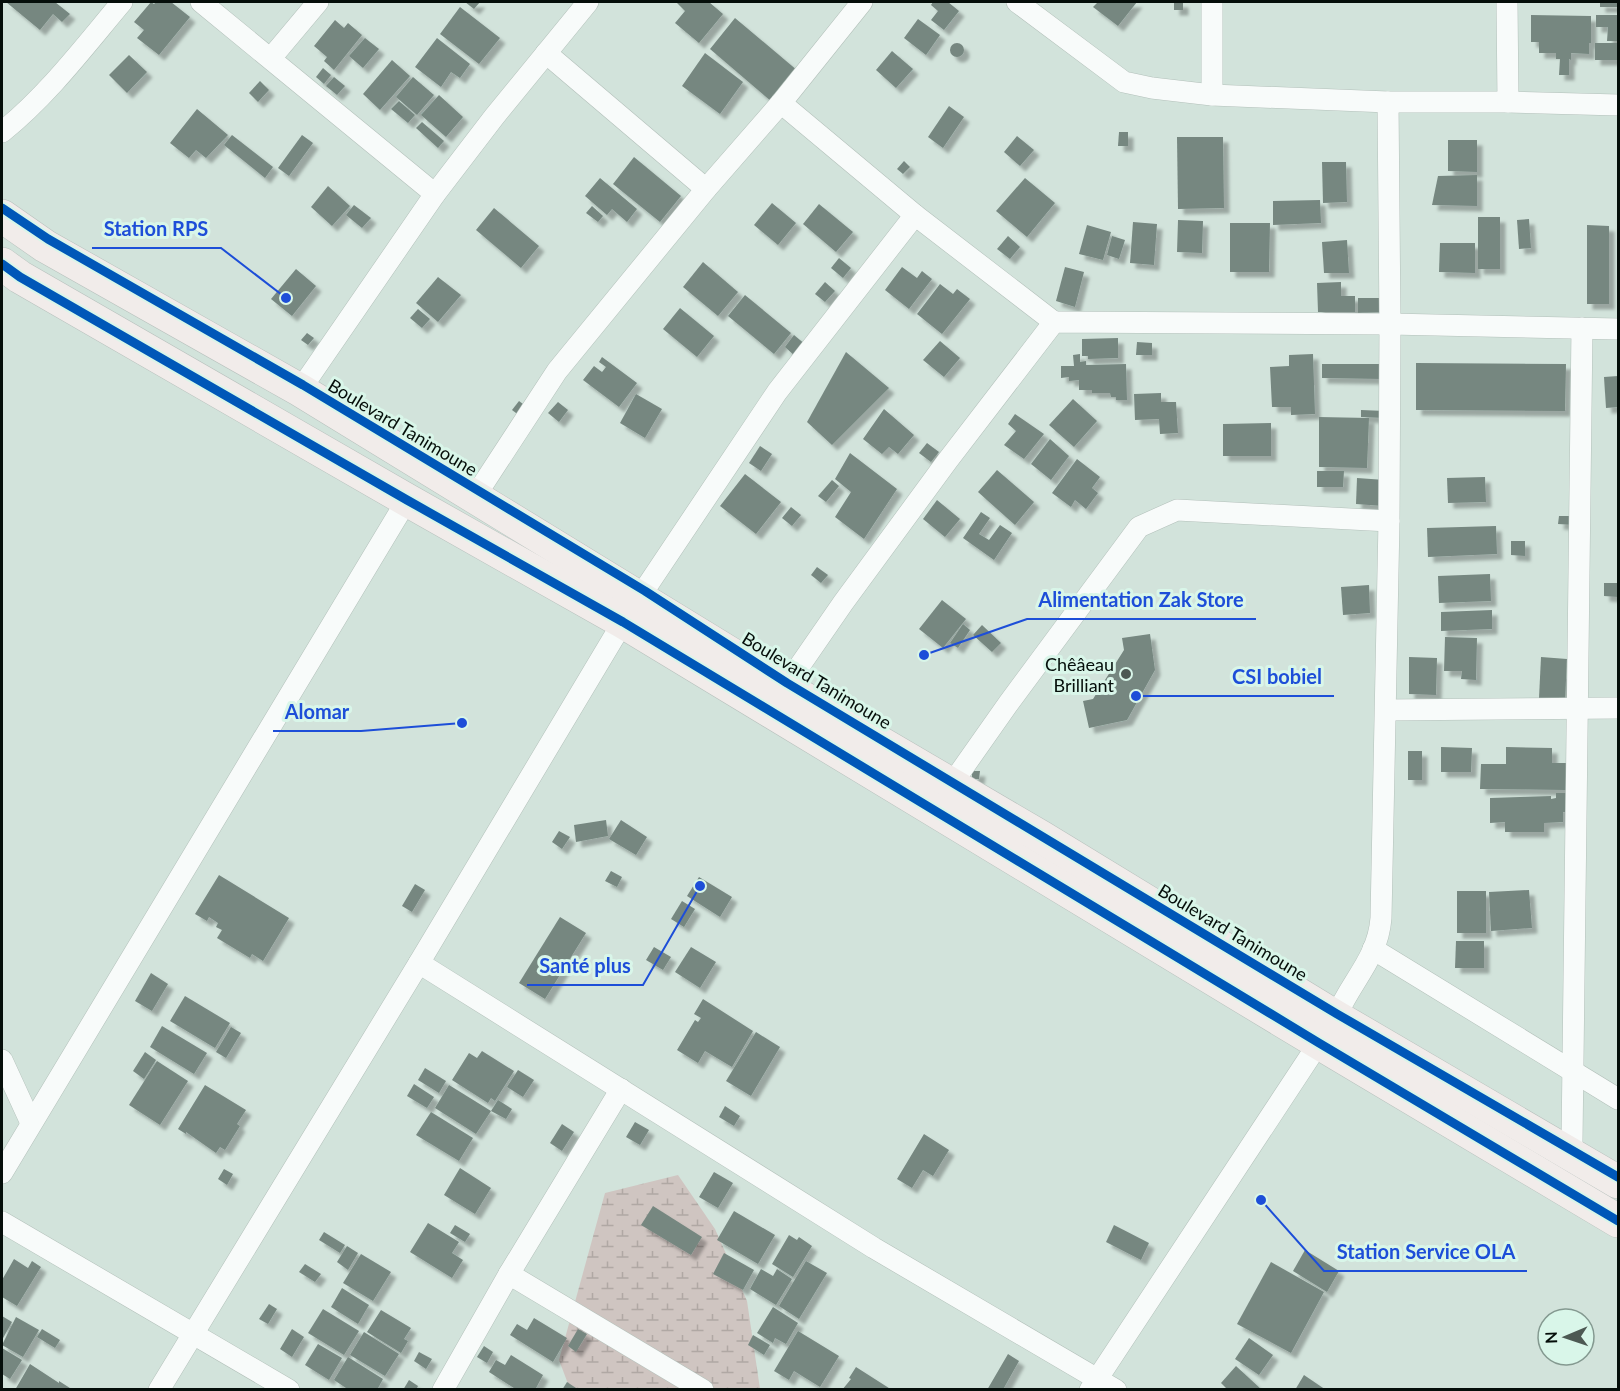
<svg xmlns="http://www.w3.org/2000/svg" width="1620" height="1391" viewBox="0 0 1620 1391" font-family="Lato,sans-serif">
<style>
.wetland{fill:url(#wetland-marsh)}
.building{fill:#768780;filter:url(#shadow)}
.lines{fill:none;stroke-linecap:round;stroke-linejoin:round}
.street-casing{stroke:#b3c0ba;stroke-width:22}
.primary-casing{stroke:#b8c0bd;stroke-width:34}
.street{stroke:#f8fbfa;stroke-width:21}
.primary{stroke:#f1ecea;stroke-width:33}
.cycleway-casing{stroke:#d9f6e9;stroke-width:13}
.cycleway{stroke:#0057b8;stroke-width:9}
.poi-dot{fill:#4d5953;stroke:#d9f6e9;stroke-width:2}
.labels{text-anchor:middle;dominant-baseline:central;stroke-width:6;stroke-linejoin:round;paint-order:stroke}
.street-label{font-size:18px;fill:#050e0a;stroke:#d9f6e9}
.poi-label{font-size:18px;fill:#050e0a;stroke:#d9f6e9;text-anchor:end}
.leader{fill:none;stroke:#1d4ed8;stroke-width:2}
.callout-dot{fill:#1d4ed8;stroke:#d9f6e9;stroke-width:2}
.callout-label{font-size:20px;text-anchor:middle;font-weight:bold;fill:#1d4ed8;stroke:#d9f6e9;stroke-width:6;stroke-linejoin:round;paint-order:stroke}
</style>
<defs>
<pattern id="wetland-marsh" width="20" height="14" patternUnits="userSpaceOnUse" patternTransform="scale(1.5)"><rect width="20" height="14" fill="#cfc5c1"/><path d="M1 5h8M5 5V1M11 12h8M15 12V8" fill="none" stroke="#b0a8a4"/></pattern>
<filter id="shadow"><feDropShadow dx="5.5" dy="5.5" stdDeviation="1.5" flood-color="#0004"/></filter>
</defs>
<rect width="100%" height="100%" fill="#d2e3db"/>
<polygon class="wetland" points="678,1175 715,1229 747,1301 760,1389 570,1389 559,1360 605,1193"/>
<g class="building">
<polygon points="6,2 55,2 70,14 62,22 53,14 40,30"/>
<polygon points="151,2 154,4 156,2 171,2 190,17 159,55 137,38 144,30 134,22"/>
<polygon points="465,2 480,2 474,9"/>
<polygon points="678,2 709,2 723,14 699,43 675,23 685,11 677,3"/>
<polygon points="933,2 948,2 959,11 944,30 931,20 938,11 931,5"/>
<polygon points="1098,2 1137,2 1118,26 1093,7"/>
<rect x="1174" y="2" width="9" height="8"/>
<rect x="1600" y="2" width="18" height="5"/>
<polygon points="460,7 500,38 479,64 440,34"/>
<polygon points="1531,15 1591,16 1591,43 1589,43 1589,54 1571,53 1571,60 1569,59 1569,75 1559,75 1560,59 1556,59 1556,53 1539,53 1539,42 1531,42"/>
<polygon points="1596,15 1618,15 1618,41 1607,41 1608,27 1596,27"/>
<polygon points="735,18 798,71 772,102 710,49"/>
<polygon points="918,19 940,35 926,55 904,38"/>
<polygon points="335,20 344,28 348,23 362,35 334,70 324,61 327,57 314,46"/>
<polygon points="365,38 379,49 363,68 349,56"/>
<polygon points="437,38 470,64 460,78 451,72 441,87 415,67"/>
<rect x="1595" y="43" width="23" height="17"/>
<circle cx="957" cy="50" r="7"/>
<polygon points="892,51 913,69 896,88 876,70"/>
<polygon points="705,53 743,82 720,114 682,86"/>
<polygon points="129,55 147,72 127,93 109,75"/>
<polygon points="392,60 410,76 380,110 363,94"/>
<polygon points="323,68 331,75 324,84 316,77"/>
<polygon points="334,77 345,86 337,95 326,86"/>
<polygon points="413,77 434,95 417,115 396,97"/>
<polygon points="260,81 269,90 258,102 249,93"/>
<polygon points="439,95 463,117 446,137 421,115"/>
<polygon points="399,101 415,115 408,123 391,109"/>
<polygon points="949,106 964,117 943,148 928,137"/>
<polygon points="197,109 228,135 206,158 196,150 189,158 170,143"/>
<polygon points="422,122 444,141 438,148 416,128"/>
<polygon points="1119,132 1128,132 1128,146 1118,146"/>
<polygon points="232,135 273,167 265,178 224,145"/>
<polygon points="302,135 313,143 289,176 278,168"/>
<polygon points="1017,136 1034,150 1020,166 1004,152"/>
<polygon points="1177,137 1223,137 1224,208 1178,209"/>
<polygon points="1448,140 1477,140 1477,172 1448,171"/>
<polygon points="634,157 681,196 660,222 613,184"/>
<polygon points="904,161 910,167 903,174 897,169"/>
<polygon points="1322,162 1346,162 1347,202 1323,203"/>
<polygon points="1477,175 1477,206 1432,205 1438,176"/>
<polygon points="600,178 637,209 627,222 612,209 607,215 585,196"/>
<polygon points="1025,178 1055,203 1027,237 996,211"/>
<polygon points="328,186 350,206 332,226 311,207"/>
<polygon points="1320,200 1321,223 1273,225 1273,201"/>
<polygon points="772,203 796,223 778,245 754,225"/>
<polygon points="819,204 853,232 836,252 803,224"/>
<polygon points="354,205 371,218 362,228 346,215"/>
<polygon points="592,206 603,216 598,222 586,213"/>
<polygon points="494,208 539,246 521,268 476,230"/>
<rect x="1478" y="217" width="22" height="52"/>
<polygon points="1529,219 1531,248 1519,249 1517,220"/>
<polygon points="1178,220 1203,221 1202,253 1177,252"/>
<polygon points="1133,222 1157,224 1154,265 1130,263"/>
<polygon points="1230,223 1270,223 1269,272 1230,272"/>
<polygon points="1087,225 1111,232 1103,260 1079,254"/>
<polygon points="1587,225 1609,226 1609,304 1587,304"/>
<polygon points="1008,236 1020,247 1010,259 997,249"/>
<polygon points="1112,236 1125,240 1119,259 1107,255"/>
<polygon points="1347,240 1349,273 1324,273 1322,242"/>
<polygon points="1440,243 1475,243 1475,273 1439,272"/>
<polygon points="839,258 851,268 843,278 831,268"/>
<polygon points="703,262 738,292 718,316 683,287"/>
<polygon points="902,267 917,278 922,271 932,279 909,309 885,290"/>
<polygon points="1065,267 1084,272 1075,307 1056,301"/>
<polygon points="296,269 316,286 292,316 271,299"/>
<polygon points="438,277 461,295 438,322 416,303"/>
<polygon points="825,282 835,291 825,302 815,294"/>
<polygon points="1341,282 1341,296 1355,296 1355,312 1318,312 1317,283"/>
<polygon points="940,284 953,294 957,289 970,299 942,334 917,314"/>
<polygon points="745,295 791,333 774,354 728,316"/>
<polygon points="1358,298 1381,298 1381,312 1358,313"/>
<polygon points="680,308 714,336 697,357 663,329"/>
<polygon points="418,309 430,319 422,328 410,318"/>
<polygon points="307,333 314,338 308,345 301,340"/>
<polygon points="794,335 806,345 796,357 785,347"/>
<polygon points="1118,338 1118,358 1088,359 1088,356 1082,356 1082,339"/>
<polygon points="940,341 960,358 944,377 923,360"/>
<polygon points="1137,342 1152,343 1152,355 1136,355"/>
<polygon points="846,352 889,388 832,445 807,422"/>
<polygon points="1080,354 1080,362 1086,361 1086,365 1126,364 1127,400 1116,400 1116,397 1111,397 1110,393 1092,393 1092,390 1079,390 1079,380 1069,381 1069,377 1061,378 1061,366 1074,366 1073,355"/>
<polygon points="1313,354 1315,414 1291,415 1291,407 1272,407 1270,367 1289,366 1289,355"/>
<polygon points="602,357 637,383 619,407 583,380 594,366 602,372 606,367 599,362"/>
<polygon points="1416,363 1566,364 1565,411 1416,410"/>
<polygon points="1322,364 1383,364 1382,379 1322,378"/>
<polygon points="1618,376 1618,407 1606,408 1604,377"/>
<polygon points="1161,393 1161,402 1176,402 1178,433 1160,434 1159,419 1135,420 1134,394"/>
<polygon points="636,394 662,409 645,438 620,423"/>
<polygon points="1073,399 1097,421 1074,447 1049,425"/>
<polygon points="519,401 527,407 520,416 512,410"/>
<polygon points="558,402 568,410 559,422 548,413"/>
<polygon points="884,409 914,435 898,454 889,447 882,454 863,439"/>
<polygon points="1361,410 1385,411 1384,418 1361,417"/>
<polygon points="1015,414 1044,434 1024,459 1004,445 1016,431 1008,424"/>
<polygon points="1319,417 1369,418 1367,468 1319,467"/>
<polygon points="1271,423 1271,456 1223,456 1223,424"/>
<polygon points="1050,439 1069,456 1051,480 1031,464"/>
<polygon points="927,443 939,452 931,462 919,453"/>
<polygon points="760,446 772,454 761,471 749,463"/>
<polygon points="850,453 897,489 864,539 835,517 851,492 835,479"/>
<polygon points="1077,459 1100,477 1092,488 1098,493 1086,509 1075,500 1071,507 1052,493"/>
<polygon points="997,470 1034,502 1015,525 978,492"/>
<polygon points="1317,471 1344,471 1343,487 1317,487"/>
<polygon points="745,474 781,502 756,534 720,506"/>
<polygon points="1485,477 1486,502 1448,503 1447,478"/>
<polygon points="1357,478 1385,480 1383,506 1356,504"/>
<polygon points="832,480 839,486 826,502 818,496"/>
<polygon points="937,500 960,519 945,537 923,519"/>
<polygon points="791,507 801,515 792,526 782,518"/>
<polygon points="981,512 990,518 979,534 989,540 1000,525 1012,533 994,560 963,538"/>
<polygon points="1559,516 1574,516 1574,525 1558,524"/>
<polygon points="1496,526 1497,554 1428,557 1427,528"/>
<polygon points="1511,541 1525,541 1525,556 1511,555"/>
<polygon points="817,567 828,575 821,583 811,575"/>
<polygon points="1490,574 1491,601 1439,603 1438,576"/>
<polygon points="1604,583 1618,583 1618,597 1604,596"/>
<polygon points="1369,585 1370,613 1343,615 1341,587"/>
<polygon points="942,600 966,619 943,648 919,629"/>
<polygon points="1492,610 1492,629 1441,631 1441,612"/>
<polygon points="963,624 970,630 958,648 950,643"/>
<polygon points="982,625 1001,643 992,652 973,635"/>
<polygon points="1150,634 1155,670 1127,720 1089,728 1083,701 1093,699 1124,650 1122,638"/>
<polygon points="1445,637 1477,638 1476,680 1461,679 1462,671 1444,671"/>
<polygon points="1409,657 1437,658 1436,695 1409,694"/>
<polygon points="1541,657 1567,659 1565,700 1539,698"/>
<polygon points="1441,747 1472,748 1471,772 1441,772"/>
<polygon points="1506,747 1552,748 1552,763 1566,763 1566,790 1480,789 1481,764 1506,764"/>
<rect x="1408" y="751" width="14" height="29"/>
<polygon points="972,771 980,771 979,779 972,779"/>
<polygon points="1556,793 1570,793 1570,813 1563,812 1563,822 1544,823 1544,832 1505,832 1505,822 1490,823 1490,798 1551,796 1551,799 1556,798"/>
<polygon points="606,820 608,836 576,842 574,825"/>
<polygon points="621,820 647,837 636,855 609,839"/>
<polygon points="559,831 570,837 562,849 552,842"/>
<polygon points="611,871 622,877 617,887 605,881"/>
<polygon points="219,875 289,918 263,961 252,954 250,958 217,938 222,930 216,927 218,923 209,917 207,921 195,914"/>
<polygon points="699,877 732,897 720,917 687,896"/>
<polygon points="415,884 425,890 412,912 402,906"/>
<polygon points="1529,890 1532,928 1491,931 1489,892"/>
<rect x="1457" y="891" width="29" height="42"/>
<polygon points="682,901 695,909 684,927 671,919"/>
<polygon points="560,917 586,933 545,999 519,983"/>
<polygon points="1456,941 1484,941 1484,968 1455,968"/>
<polygon points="654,947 671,957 663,970 646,960"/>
<polygon points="691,947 716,962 700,988 675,972"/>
<polygon points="151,973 168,984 152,1011 135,1001"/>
<polygon points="185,996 230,1023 215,1048 170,1021"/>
<polygon points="703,999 753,1031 732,1067 705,1051 698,1063 677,1050 695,1020 698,1022 701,1018 694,1014"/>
<polygon points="162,1026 207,1053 194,1074 150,1047"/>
<polygon points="231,1027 241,1033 226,1058 216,1052"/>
<polygon points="756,1032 780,1047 751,1096 726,1081"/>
<polygon points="482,1051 514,1071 495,1101 491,1098 488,1103 452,1080 469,1053 477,1058"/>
<polygon points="145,1052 156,1060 144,1079 133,1071"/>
<polygon points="157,1061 188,1081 160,1125 129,1105"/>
<polygon points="425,1068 446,1081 439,1093 418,1080"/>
<polygon points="518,1070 534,1080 523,1097 507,1087"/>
<polygon points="414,1084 434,1097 427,1108 407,1096"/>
<polygon points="205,1085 246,1110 237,1124 240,1126 225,1150 220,1147 216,1153 186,1132 186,1134 178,1129"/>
<polygon points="449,1085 491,1111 476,1134 435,1108"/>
<polygon points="498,1100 512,1109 506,1119 491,1111"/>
<polygon points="725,1106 740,1116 734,1126 719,1117"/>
<polygon points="431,1112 473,1138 459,1161 416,1135"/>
<polygon points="635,1122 649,1130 640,1145 626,1137"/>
<polygon points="562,1124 574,1132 562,1151 550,1143"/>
<polygon points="924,1134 949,1150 933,1176 923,1170 912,1188 897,1179"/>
<polygon points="460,1168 491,1188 475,1214 444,1195"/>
<polygon points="224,1169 233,1174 227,1185 218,1179"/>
<polygon points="714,1172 733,1183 718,1208 699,1197"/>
<polygon points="653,1206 702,1237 691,1255 641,1225"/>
<polygon points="734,1211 775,1235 758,1264 717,1240"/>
<polygon points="428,1223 459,1242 452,1253 463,1260 452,1278 410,1252"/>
<polygon points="455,1225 470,1234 465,1242 450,1233"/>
<polygon points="1114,1225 1149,1243 1141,1260 1106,1242"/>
<polygon points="324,1232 345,1245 340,1253 319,1240"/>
<polygon points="789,1235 797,1240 799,1237 812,1246 793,1277 772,1264"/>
<polygon points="347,1246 358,1253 348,1270 337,1262"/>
<polygon points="1305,1250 1339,1271 1327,1292 1293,1271"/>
<polygon points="724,1253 754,1270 743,1290 713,1274"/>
<polygon points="361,1254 391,1272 373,1301 343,1283"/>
<polygon points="14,1259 28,1268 32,1261 41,1267 17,1306 2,1297 2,1280"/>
<polygon points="806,1261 827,1273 799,1319 779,1306"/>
<polygon points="1271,1262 1324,1292 1291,1353 1237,1324"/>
<polygon points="305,1264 321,1274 315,1282 299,1272"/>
<polygon points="761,1269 773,1276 777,1269 792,1279 776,1305 750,1289"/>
<polygon points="342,1288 369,1305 358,1324 331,1307"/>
<polygon points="269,1304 277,1309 268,1324 259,1319"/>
<polygon points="773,1307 798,1323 786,1344 775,1338 773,1343 757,1333"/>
<polygon points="323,1309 359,1331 344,1355 308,1333"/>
<polygon points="381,1310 411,1328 404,1339 408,1341 401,1353 367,1332"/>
<polygon points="2,1316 12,1322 2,1340"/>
<polygon points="16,1317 39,1330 23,1357 2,1345"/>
<polygon points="534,1318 567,1338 553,1362 510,1335 517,1324 527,1330"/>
<polygon points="42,1329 60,1340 55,1348 37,1337"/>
<polygon points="292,1329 304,1337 292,1357 280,1349"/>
<polygon points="578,1329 587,1334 576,1352 568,1346"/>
<polygon points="798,1331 839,1356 820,1387 794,1371 789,1380 774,1371"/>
<polygon points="364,1332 399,1354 385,1376 350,1355"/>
<polygon points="753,1335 770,1345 764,1355 748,1345"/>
<polygon points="1249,1338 1273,1355 1259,1375 1235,1359"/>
<polygon points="318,1344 342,1358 329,1380 305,1365"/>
<polygon points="484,1346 493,1352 487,1363 477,1357"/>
<polygon points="2,1348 22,1360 10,1379 2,1374"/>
<polygon points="419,1352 432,1359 426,1369 414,1361"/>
<polygon points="1008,1354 1019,1361 1005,1386 1003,1390 987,1390"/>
<polygon points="511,1355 543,1375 535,1390 517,1390 489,1372 496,1360 505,1365"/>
<polygon points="348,1357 383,1379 377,1390 349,1390 334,1380"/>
<polygon points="30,1364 59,1383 59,1381 73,1390 15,1390"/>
<polygon points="1236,1366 1262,1390 1228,1390 1221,1383"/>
<polygon points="856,1367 892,1390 842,1390 851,1379 849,1378"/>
<polygon points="1304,1375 1326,1390 1295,1390"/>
<polygon points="409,1380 418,1386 416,1390 403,1390"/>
<polygon points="567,1382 579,1390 562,1390"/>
</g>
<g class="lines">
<g class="street-casing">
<g id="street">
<polyline points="201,2 435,194"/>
<polyline points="1017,2 1124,82 1152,88 1212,95 1388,102 1508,102 1618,105"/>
<polyline points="1212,2 1212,95"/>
<polyline points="1507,2 1508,102"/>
<polyline points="546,53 706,189"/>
<polyline points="271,58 318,2"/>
<polyline points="781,103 915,215 1054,322"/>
<path d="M2,132C48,95 84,47 122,2"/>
<polyline points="300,390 435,194 494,117 588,2"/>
<polyline points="474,498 557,371 706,189 781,103 862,2"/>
<polyline points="785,687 843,603 948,460 1054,322 1390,324 1618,329"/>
<polyline points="1386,710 1618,708"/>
<polyline points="951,785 1008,704 1139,527 1177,510 1389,521"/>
<polyline points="1373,949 1618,1099"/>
<polyline points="419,963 874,1248 1116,1390"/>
<polyline points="2,1060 31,1123"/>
<polyline points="1573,1155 1572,1142 1582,328"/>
<polyline points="2,1173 407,500"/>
<polyline points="2,1222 289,1390"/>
<polyline points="509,1274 703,1390"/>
<polyline points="159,1390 419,963 623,622 777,392 915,215"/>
<polyline points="443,1390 509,1274 621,1089"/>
<path d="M1090,1390L1336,1017C1350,982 1378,959 1381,918L1389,521L1390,324L1388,102"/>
</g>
</g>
<g class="primary-casing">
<g id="primary">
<polyline points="2,216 45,246 300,390 785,687 1041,837 1336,1017 1618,1182"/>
<polyline points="2,264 20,277 407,500 623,622 1319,1043 1618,1221"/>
</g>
</g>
<use href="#street" class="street"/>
<use href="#primary" class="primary"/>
<g class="cycleway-casing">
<g id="cycleway">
<polyline points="2,208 48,239 303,385 645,591 787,683 1337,1014 1618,1177"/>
<polyline points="2,264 20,277 407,500 623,622 1319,1043 1618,1221"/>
</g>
</g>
<use href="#cycleway" class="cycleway"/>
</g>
<circle class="poi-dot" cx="1126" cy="674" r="6"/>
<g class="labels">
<g class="street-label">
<text transform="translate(403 427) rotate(31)">Boulevard Tanimoune</text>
<text transform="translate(817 680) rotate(31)">Boulevard Tanimoune</text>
<text transform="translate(1233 932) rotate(31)">Boulevard Tanimoune</text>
</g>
<g class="poi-label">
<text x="1114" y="664">Chêâeau<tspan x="1114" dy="21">Brilliant</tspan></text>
</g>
</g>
<path class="leader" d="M286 298L221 248H92M924 655L1027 619H1256M1136 696L1220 696H1334M462 723L361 731H273M700 886L643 985H527M1261 1200L1324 1271H1527"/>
<g class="callout-dot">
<circle cx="286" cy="298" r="6"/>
<circle cx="924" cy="655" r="6"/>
<circle cx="1136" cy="696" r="6"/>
<circle cx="462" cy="723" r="6"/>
<circle cx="700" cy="886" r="6"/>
<circle cx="1261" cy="1200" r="6"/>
</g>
<g class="callout-label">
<text x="156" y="236">Station RPS</text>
<text x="1141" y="607">Alimentation Zak Store</text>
<text x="1277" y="684">CSI bobiel</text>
<text x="317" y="719">Alomar</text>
<text x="585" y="973">Santé plus</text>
<text x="1426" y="1259">Station Service OLA</text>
</g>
<rect width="1620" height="1391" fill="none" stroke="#050e0a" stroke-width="6"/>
<g transform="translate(1566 1337) rotate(268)"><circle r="28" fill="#d9f6e9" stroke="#849990" stroke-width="1.5"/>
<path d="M0-4.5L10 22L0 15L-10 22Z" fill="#4d5953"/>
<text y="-9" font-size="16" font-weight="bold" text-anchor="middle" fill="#050e0a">N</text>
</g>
</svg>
